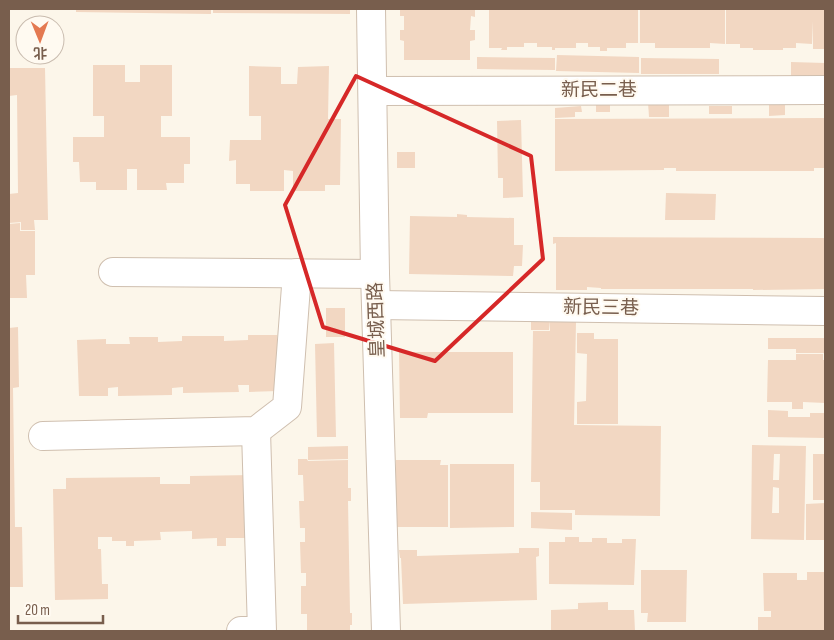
<svg xmlns="http://www.w3.org/2000/svg" width="834" height="640" viewBox="0 0 834 640" font-family="'Sofia Sans Condensed','Noto Sans SC',sans-serif">
<style>
.building{fill:#f2d7c2;fill-rule:evenodd}
.lines{fill:none;stroke-linecap:round;stroke-linejoin:round}
.minor-casing{stroke:#cfbfaf;stroke-width:30}
.minor{stroke:#fff;stroke-width:28}
.marked{fill:none;stroke:#d62828;stroke-width:4;stroke-linejoin:round}
.labels{text-anchor:middle;dominant-baseline:central;stroke-width:4;stroke-linejoin:round;paint-order:stroke}
.street-label{font-size:19px;fill:#785e4d;stroke:#fffaf1}
</style>
<rect width="100%" height="100%" fill="#fcf6ea"/>
<g class="building">
<polygon points="76,9 211,9 211,14 76,12"/>
<polygon points="213,9 350,9 350,14 213,13"/>
<polygon points="400,9 475,9 475,17 471,16 470,30 475,30 475,40 470,41 470,60 404,60 404,41 400,40 400,30 404,30 404,16 400,16"/>
<polygon points="489,9 638,9 638,43 626,43 626,48 607,48 607,51 600,51 600,47 588,47 588,43 576,43 576,48 555,48 555,50 552,50 552,47 537,47 537,43 524,43 524,47 507,47 507,50 501,50 502,48 489,48"/>
<polygon points="640,9 725,9 725,44 710,43 710,48 655,48 655,43 640,43"/>
<polygon points="726,9 825,9 825,49 813,49 813,21 812,44 796,43 796,48 783,48 783,50 753,50 753,48 740,48 740,44 726,44"/>
<polygon points="557,55 639,57 639,73 556,71"/>
<polygon points="477,57 555,58 555,70 477,69"/>
<polygon points="641,58 719,59 719,74 641,74"/>
<polygon points="791,62 825,63 825,77 791,76"/>
<polygon points="93,65 125,65 125,82 140,82 140,65 172,65 172,116 161,116 161,137 190,137 190,164 184,164 184,183 166,183 167,190 137,190 137,169 127,169 127,190 96,190 96,182 80,182 79,162 73,162 73,137 104,137 104,116 93,116"/>
<polygon points="249,66 281,67 281,84 297,84 298,67 329,66 328,119 341,119 340,185 325,185 325,191 293,191 293,171 284,170 284,191 250,191 250,184 236,184 236,160 229,161 230,140 261,140 261,116 249,116"/>
<polygon points="9,68 45,68 48,220 34,220 35,230 21,230 21,222 9,223 9,194 18,193 17,95 9,96"/>
<rect x="596" y="100" width="14" height="12"/>
<polygon points="648,102 669,102 669,117 649,117"/>
<polygon points="769,103 785,103 785,115 769,116"/>
<polygon points="581,106 582,112 575,112 575,117 555,118 555,108"/>
<rect x="709" y="106" width="23" height="8"/>
<polygon points="825,118 825,168 814,168 814,171 676,171 676,168 664,168 664,170 555,171 555,119"/>
<polygon points="521,120 523,197 503,198 503,178 498,178 497,121"/>
<rect x="397" y="152" width="18" height="16"/>
<polygon points="666,193 716,194 715,220 665,220"/>
<polygon points="457,214 467,215 467,217 514,218 514,245 523,245 522,266 514,266 513,276 409,274 410,216 457,217"/>
<polygon points="20,223 20,231 35,231 35,275 26,275 27,298 9,298 9,224"/>
<polygon points="553,237 825,238 825,289 753,290 753,289 601,289 601,288 587,287 587,290 556,290 556,243 553,244"/>
<rect x="326" y="308" width="19" height="29"/>
<polygon points="531,309 561,322 576,322 574,425 661,426 660,516 575,515 575,510 540,510 540,482 531,482 533,331 550,331 550,321 549,330 531,330"/>
<polygon points="18,327 19,387 13,388 15,527 22,527 23,587 9,587 9,328"/>
<polygon points="577,333 594,333 594,339 618,339 618,424 577,424 577,402 586,401 587,354 577,353"/>
<polygon points="248,335 277,335 278,391 249,392 249,385 238,385 239,392 183,393 183,387 172,388 172,395 118,396 118,387 108,388 108,396 79,396 77,340 106,339 106,344 130,344 129,337 158,337 158,342 182,341 182,336 224,336 224,341 248,340"/>
<polygon points="768,338 825,338 825,353 796,353 796,349 768,349"/>
<polygon points="334,343 336,437 317,437 315,344"/>
<polygon points="399,352 513,352 513,413 428,413 427,418 400,418"/>
<polygon points="796,354 823,354 823,360 825,360 825,403 803,402 803,409 792,409 792,402 767,402 768,360 796,360"/>
<polygon points="768,410 788,411 788,417 810,417 810,413 825,413 825,438 768,437"/>
<path d="M752,445L806,446L804,540L751,539ZM774,454H780L779,480H773ZM773,487L779,488V513H772Z"/>
<polygon points="348,446 348,459 308,460 308,447"/>
<rect x="813" y="454" width="12" height="46"/>
<polygon points="298,459 307,459 308,461 348,460 348,488 351,488 351,501 348,501 350,613 352,613 352,625 350,625 350,631 307,631 307,614 301,614 301,586 306,586 306,573 301,573 300,542 305,542 305,528 300,528 299,501 304,501 303,475 298,475"/>
<polygon points="396,460 441,460 440,465 448,465 448,527 395,527"/>
<polygon points="450,464 514,464 514,527 450,528"/>
<polygon points="251,475 252,538 226,538 226,546 217,546 217,538 192,539 192,531 160,532 161,540 134,541 134,546 126,546 126,541 112,541 112,537 98,537 98,549 101,549 102,584 108,584 108,599 55,600 53,489 66,489 66,478 160,477 160,484 190,484 190,476"/>
<polygon points="825,503 825,540 806,540 806,504"/>
<polygon points="531,512 572,513 572,530 531,528"/>
<polygon points="565,537 579,537 579,542 592,542 592,538 607,538 607,543 622,543 622,539 636,539 634,585 549,584 549,542 565,542"/>
<polygon points="519,548 539,548 539,556 536,557 537,600 403,604 401,558 400,558 399,550 417,550 417,556 519,553"/>
<polygon points="641,570 687,570 686,622 647,622 648,613 641,613"/>
<polygon points="807,572 825,572 825,631 758,631 758,617 771,617 771,611 764,611 763,573 797,573 797,580 807,580"/>
<polygon points="608,602 608,610 634,610 635,631 551,631 551,610 578,609 578,603"/>
</g>
<g class="lines">
<g class="minor-casing">
<g id="minor">
<polyline points="371,9 375,274 386,631"/>
<polyline points="373,91 825,90"/>
<polyline points="113,272 375,274"/>
<polyline points="376,305 825,311"/>
<polyline points="43,436 256,431 287,407 297,273"/>
<polyline points="241,631 262,631 256,431"/>
</g>
</g>
<use href="#minor" class="minor"/>
</g>
<path class="marked" d="M356,76L531,156L543,259L435,361L323,327L285,205Z"/>
<g class="labels">
<g class="street-label">
<text x="599" y="90">新民二巷</text>
<text transform="translate(601 308) rotate(1)">新民三巷</text>
<text transform="translate(377 320) rotate(-92)">皇城西路</text>
</g>
</g>
<rect width="834" height="640" fill="none" stroke="#785e4d" stroke-width="20"/>
<g transform="translate(40 40) rotate(179)"><circle r="24" fill="#fffaf1" stroke="#c9bcaf"/>
<path d="M0-4L9 19L0 12L-9 19Z" fill="#e47951"/>
<text y="-8" font-size="14" font-weight="bold" text-anchor="middle" fill="#785e4d">北</text>
</g>
<path d="M18 615v8h85v-8" fill="none" stroke="#785e4d" stroke-width="2.5"/>
<text x="25" y="615" font-size="15" fill="#785e4d" stroke="#fffaf1" stroke-width="4" paint-order="stroke">20 m</text>
</svg>
